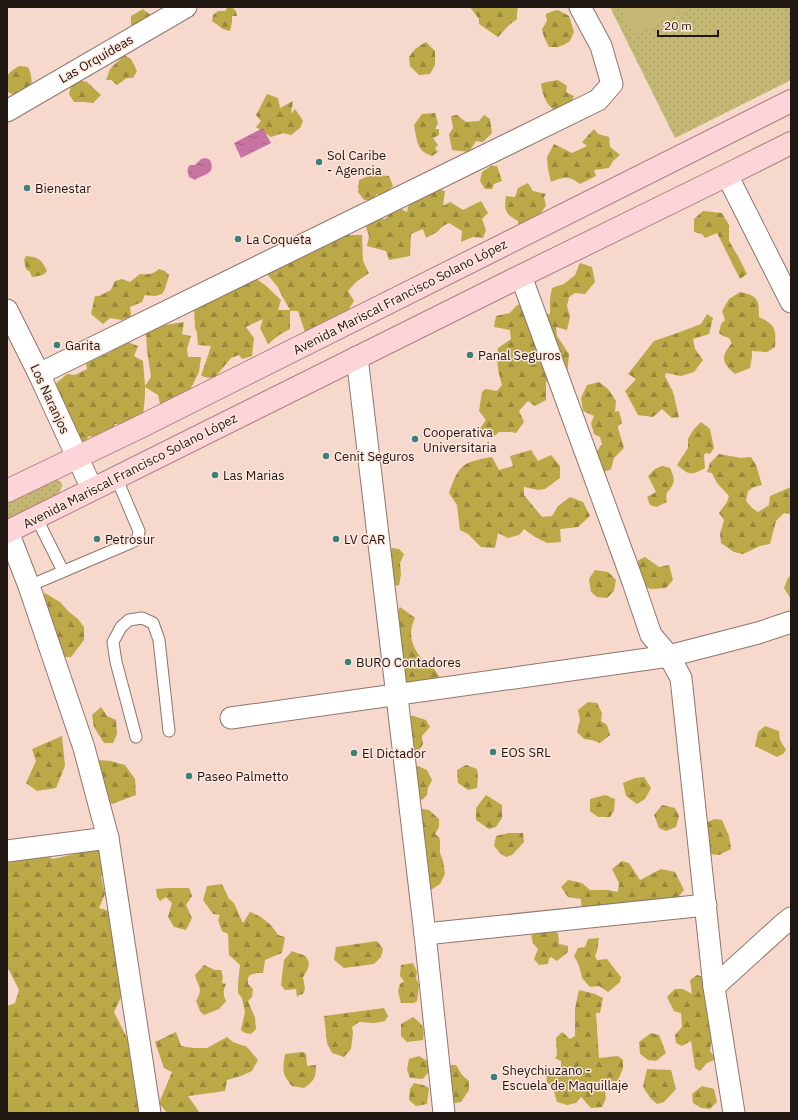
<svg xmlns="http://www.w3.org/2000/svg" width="798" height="1120" viewBox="0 0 798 1120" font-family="'IBM Plex Sans',sans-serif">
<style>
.forest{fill:url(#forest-firs)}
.park{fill:url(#park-dots)}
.pitch{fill:#c3b773}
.water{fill:url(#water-ripples)}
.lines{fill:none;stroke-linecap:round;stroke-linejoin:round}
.lane-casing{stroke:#90766c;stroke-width:13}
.street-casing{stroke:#90766c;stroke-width:23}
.primary-casing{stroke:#ae8082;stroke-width:24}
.lane{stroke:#fff;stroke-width:11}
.street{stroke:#fff;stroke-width:21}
.primary{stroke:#fdd5d8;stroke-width:22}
.poi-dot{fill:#3b8178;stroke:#ffe7dd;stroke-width:1.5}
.labels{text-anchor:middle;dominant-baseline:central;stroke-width:3;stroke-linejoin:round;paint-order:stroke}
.street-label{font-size:13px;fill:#201612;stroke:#ffe7dd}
.poi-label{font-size:13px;fill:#201612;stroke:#ffe7dd;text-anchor:start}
</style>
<defs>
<pattern id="forest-firs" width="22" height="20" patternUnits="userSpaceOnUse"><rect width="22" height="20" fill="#baa946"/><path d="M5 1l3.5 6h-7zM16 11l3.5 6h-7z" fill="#978939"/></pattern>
<pattern id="park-dots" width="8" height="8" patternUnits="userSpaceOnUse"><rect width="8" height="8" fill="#c3b773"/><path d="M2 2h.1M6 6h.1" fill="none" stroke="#a79d62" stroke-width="1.8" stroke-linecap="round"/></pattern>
<pattern id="water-ripples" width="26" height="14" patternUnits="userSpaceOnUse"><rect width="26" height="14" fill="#c874a3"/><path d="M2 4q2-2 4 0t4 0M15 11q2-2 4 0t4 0" fill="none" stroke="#a25e83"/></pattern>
</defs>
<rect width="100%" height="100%" fill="#f6d8cd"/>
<g class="forest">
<path d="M228,7C234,7 236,10 237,16H232V22L230,31L223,29L212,21L213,15L218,11H225Z"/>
<polygon points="470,7 518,7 517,13 517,19 509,25 498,37 479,24 479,19"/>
<polygon points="143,9 153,17 131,28 131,16"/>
<polygon points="558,10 569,16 574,32 570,41 564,45 557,47 549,47 544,37 542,29 547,21 546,14 553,11"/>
<polygon points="426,42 435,51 435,65 430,74 419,75 410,66 409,57 415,49"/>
<polygon points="124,55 131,59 137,71 133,78 127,78 117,85 111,80 106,80 110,69"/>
<path d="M19,66L28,67C32,75 32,81 31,90L19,98L8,92C8,75 3,76 19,66Z"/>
<polygon points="78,80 87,82 101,95 93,103 84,102 74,102 69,94 71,85"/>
<path d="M558,80L567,86L566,92L574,96L571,102L554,110C545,103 543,95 541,84L546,82Z"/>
<polygon points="267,94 278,98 280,108 293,101 291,114 295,109 303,121 300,128 291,135 283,133 271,137 256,127 261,121 256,115"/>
<path d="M435,113L438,123L435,129H439V135L433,138L438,145L435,148L438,152L432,156C416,151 417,139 414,125L422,114Z"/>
<polygon points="457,115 466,122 479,121 484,115 490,119 492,133 483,142 476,141 469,152 452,150 449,134 453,128 451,116"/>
<path d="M594,129L598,134L609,137L610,147L620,155L613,161L609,168L594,170L596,176L580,184C569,175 563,177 551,182L548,169L547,157L554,144L572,153L587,146L582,142Z"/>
<polygon points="491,166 497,166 502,181 494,184 492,189 485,189 480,181 482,172"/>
<polygon points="375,175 389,176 393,186 389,190 384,199 377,194 372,200 364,200 358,192 359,180 366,177"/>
<path d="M528,183L533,191L546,194L544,197L546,206L539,215L541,220L518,228V221C505,214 504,210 506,196L515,197L518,188Z"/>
<polygon points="434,188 445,191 443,206 450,202 463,210 481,201 488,213 482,219 486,230 483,238 473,237 461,242 462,231 449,223 443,226 437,232 426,238 423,229 411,234 410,256 389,260 386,251 367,246 369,236 364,221 373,217 385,219 397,207 407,212 409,202"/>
<polygon points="703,211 722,213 729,225 729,241 739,258 747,274 740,279 717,233 705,238 702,234 694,232 694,219"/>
<polygon points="333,235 362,235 363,261 369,273 356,282 348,291 354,301 345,315 305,332 298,311 290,311 290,329 279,335 268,344 260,328 263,319 246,327 254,338 252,356 242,359 239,355 231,358 215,377 209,378 201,376 211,346 198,345 197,333 195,328 194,306 251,275 265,285 281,300 278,310 290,310 282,296 278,287 266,273"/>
<path d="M26,256C39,257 42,260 47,271L43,275L32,277L30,272L26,269L24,260Z"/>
<path d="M580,263L592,267L595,282L585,294L575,293L569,297L567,306L570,317L567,330L556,327L557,336L569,354L567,375L556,388L546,381V400L535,406L528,401L519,411L524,422L516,433L511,432H499L492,438H482L478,431L486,420L479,411L482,392L485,389L497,391L502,385C498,372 496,361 498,348L511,339L510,330L494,327L496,316L510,313L516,306L530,299L544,315L550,314V299L552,288L564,284L575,275Z"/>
<path d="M159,269L165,271L169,275L165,289L162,294L155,296L145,295L142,302L130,307L131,316L122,320L110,318L103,324L91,314L95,296H99L111,290L115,281L122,279L130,282L140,274C148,275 153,274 159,269Z"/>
<path d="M740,292C758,296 759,299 759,317C776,325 776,329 775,347L767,352L752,351V357L750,368L735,374C722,363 720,357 732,343L729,338L723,336L719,333L721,324L725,320L722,311L729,299Z"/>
<polygon points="707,314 713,318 709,334 693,339 695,349 703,360 694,372 681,376 666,373 665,376 673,392 679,417 672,418 662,409 653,417 638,415 625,391 636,379 628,374 654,341 680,332 701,324"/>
<polygon points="184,322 182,334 191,336 187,349 188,357 201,357 199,372 188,394 172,402 160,404 158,395 145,387 145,396 143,416 130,424 115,424 108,435 95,437 89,436 81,447 53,386 67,374 75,375 87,369 86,364 93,360 111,352 118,341 130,343 138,346 134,356 143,361 145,386 151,377 147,350 146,332 156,324 164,325"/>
<polygon points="599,382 608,389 616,401 615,412 619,411 622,423 618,426 618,428 624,448 614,458 611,469 604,472 595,454 602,444 600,437 594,434 591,423 594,416 583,411 581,398 587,385"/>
<path d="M701,422L710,429L714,448L710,454L706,453L704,455L705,468C691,476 689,475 677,465L688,448V439L694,429Z"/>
<path d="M531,450L538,461L551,455L560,466V478L545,489L538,490L524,487V495L542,517L552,516L558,506L570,497L583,502L590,516L578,527L560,529L561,542L547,543L535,537L524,529L519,535L508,538L498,533L495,548L481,547L468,534L460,530L457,505L449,493C452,485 455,474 462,467C468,461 484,458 492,457L499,470L513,466L510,456Z"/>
<polygon points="719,454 741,458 751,457 756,465 762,485 754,487 748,491 746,501 752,508 758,512 769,505 770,496 791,487 791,514 784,513 776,521 770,544 760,546 743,554 734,552 721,543 720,534 724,520 719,513 727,502 729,496 717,483 712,473 707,472 710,463"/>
<path d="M662,466L670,468C672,472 675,479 673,484C669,493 665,490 667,502L656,507L650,505L647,497L656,492L648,476L655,469Z"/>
<polygon points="392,548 399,549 404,554 400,563 401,574 399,585 390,587 388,553"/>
<polygon points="645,557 659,567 669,565 673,580 666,588 651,589 633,582 632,572 639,560"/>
<polygon points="595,570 608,572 616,580 614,591 607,598 597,597 591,592 589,579"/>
<polygon points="791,575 791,599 784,588 788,578"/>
<polygon points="45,593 60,602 68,611 78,619 84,627 84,640 71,657 57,657 37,608"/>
<path d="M400,607L415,618C407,634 412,648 424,661C426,663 429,663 431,665C436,671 440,677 443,684H404L392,619Z"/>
<polygon points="588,702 597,703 602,713 601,721 607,725 610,735 600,743 592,740 584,739 577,732 580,720 578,710"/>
<polygon points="101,707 107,716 116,720 117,734 113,743 104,743 94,727 92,715"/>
<polygon points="413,716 426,720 430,727 422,736 423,744 418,752 413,752 404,720"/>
<polygon points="765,726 779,731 780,740 786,750 783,754 777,757 755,746 758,732"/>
<polygon points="62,736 65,766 56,788 37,791 26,783 36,761 32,749"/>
<polygon points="98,760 110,761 125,765 135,779 136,795 112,804 94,789 92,771"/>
<polygon points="466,765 477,769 478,778 477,788 468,790 458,783 457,770"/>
<polygon points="418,766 427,770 432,780 428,788 427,795 422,800 413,793 409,768"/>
<polygon points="644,777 651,788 645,799 637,804 626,796 623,783 635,778"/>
<polygon points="486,795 502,805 502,818 496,827 489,829 476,820 476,808"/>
<polygon points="605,795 615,799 614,811 610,817 598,817 590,811 590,799"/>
<polygon points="662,805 675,808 679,816 676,827 666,831 659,828 654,815"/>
<polygon points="418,808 429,810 439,819 439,827 435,834 439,837 440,841 440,853 443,861 445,874 440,884 431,890 424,888"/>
<polygon points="714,819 722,820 729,836 731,849 719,855 709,854 698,827"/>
<polygon points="509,833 523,833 524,842 512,855 506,857 501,854 494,846 496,836"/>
<polygon points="31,848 53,859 88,851 107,850 112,868 101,876 105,894 99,908 116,913 124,991 114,1012 130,1044 142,1113 7,1113 7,1006 15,1003 19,990 9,970 7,970 7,854"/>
<polygon points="622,861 629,863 640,880 661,869 675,872 684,890 672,904 582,916 581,899 568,897 561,887 568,880 582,883 590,890 608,890 618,892 619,883 612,869"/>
<path d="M222,884L229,899L234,903L241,919L243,923L250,912C263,917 271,923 278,935L285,937L282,953L265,960L263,973H257L250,975L248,978V984L253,989L252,997L248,1001L255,1018L256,1029L251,1034L245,1033L241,1030L245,1012L242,998L238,993V984L240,965L229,955L228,934L222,931L218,920L220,915L213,914L203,900L207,886Z"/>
<polygon points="168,888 189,888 192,896 186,905 192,918 186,930 174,927 168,917 172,903 166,897 160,901 157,897 156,889"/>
<polygon points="551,931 558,933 559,944 568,946 568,952 557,961 551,957 549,959 548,964 539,965 534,959 538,949 533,943 531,935 540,932"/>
<path d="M599,938C597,946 599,949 595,956L597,960L607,959L621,977L620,982L608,992L599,986L590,987L582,978L579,965L574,956L578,948L585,947L588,939Z"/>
<polygon points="377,941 383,949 381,957 374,964 344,968 334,960 336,947"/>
<path d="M292,951C296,953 302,954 305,956C312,962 308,971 303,977L305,989L303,994L299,995L297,997L296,989L285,990L281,985L284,960Z"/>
<polygon points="413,963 417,972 416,978 419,985 417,1001 414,1003 401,1003 398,991 400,984 404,981 400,976 401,965"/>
<path d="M204,965L215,970H221L223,977L222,983L226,984C223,990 223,995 226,1001L219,1009L204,1015L200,1011L196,1001C204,988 198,987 195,975Z"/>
<polygon points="697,975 704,977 718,1037 711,1042 710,1051 716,1059 707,1063 700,1071 695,1068 691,1041 682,1046 676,1043 675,1035 682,1027 681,1013 674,1011 667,997 675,989 683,989 692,994 690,980"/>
<polygon points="579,990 595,994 603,998 600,1013 596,1013 599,1058 618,1056 623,1060 623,1068 618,1081 608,1081 604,1085 606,1098 602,1107 591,1108 581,1097 576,1103 567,1105 557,1102 553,1088 547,1082 546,1073 561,1073 561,1061 555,1058 557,1055 556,1038 562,1032 570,1039 575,1036 575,1009"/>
<polygon points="384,1008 388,1016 385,1021 374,1023 359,1022 352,1027 353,1033 351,1049 344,1057 332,1053 327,1043 324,1016"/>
<path d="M413,1017C423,1025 425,1027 423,1040L407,1042L401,1036V1024Z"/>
<polygon points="176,1032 181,1046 194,1048 207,1048 227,1037 233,1042 247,1047 258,1060 252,1071 241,1076 227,1080 225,1091 188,1096 200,1113 167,1113 159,1103 172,1072 164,1068 155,1042"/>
<polygon points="651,1033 659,1035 666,1053 656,1061 648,1060 640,1054 639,1042"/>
<path d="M303,1052L306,1054L307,1066L316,1065C316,1078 314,1081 304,1088L292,1086C281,1073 283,1070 285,1054Z"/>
<polygon points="419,1056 427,1061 430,1070 423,1079 410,1078 407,1070 409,1059"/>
<polygon points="448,1065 456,1065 462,1075 469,1081 469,1090 461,1102 455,1103 451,1101"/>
<polygon points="647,1069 671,1070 676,1089 664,1102 657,1104 651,1099 643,1087"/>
<polygon points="414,1083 423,1085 429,1088 427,1104 416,1106 409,1100 410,1089"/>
<polygon points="702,1086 714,1089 717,1102 710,1109 701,1108 693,1103 692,1094"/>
</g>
<g class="park">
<polygon points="610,7 791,7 791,80 675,138"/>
<path d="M57,480C66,482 61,490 57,495L7,520V503L51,481Z"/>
</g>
<polygon class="pitch" points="620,7 692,7 634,35"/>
<g class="water">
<polygon points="263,128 271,143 241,158 234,143"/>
<path d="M206,158L210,160C217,175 202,174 195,180L189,177C188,172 186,169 190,165H195L201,159Z"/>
</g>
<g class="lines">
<g class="lane-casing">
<g id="lane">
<polyline points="36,517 63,571"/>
<polyline points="29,586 130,543 138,539 139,531 116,477"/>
<polyline points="136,737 116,662 113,642 121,627 129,620 142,618 153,623 159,640 169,731"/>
</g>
</g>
<g class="street-casing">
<g id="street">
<polyline points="7,111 186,7"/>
<polyline points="727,175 791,302"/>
<polyline points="521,276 633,582 651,635 669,656 681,678 714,987 734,1113"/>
<polyline points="7,310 39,374 92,489"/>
<polyline points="357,357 425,934 444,1113"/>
<polyline points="39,374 598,100 612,84 601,46 580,7"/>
<polyline points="8,532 29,586 84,748 108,838 150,1113"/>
<polyline points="231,718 669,656 758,633 791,622"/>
<polyline points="7,851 108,838"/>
<polyline points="425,934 706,905"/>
<polyline points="714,987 780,927 791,918"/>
</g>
</g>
<g class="primary-casing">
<g id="primary">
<polyline points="7,491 140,427 791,101"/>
<polyline points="7,532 521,276 727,175 791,143"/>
</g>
</g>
<use href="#lane" class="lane"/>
<use href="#street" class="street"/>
<use href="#primary" class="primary"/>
</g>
<g class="poi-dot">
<circle cx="319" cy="162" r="4"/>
<circle cx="27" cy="188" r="4"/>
<circle cx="238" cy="239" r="4"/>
<circle cx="57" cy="345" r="4"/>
<circle cx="470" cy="355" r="4"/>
<circle cx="415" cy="439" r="4"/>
<circle cx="326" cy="456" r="4"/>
<circle cx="215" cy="475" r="4"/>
<circle cx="97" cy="539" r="4"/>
<circle cx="336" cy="539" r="4"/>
<circle cx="348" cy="662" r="4"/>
<circle cx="493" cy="752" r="4"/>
<circle cx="354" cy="753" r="4"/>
<circle cx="189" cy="776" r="4"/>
<circle cx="494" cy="1077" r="4"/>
</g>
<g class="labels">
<g class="street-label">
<text transform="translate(96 59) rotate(-30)">Las Orquídeas</text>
<text transform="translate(400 297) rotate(-27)">Avenida Mariscal Francisco Solano López</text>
<text transform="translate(50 399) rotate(65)">Los Naranjos</text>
<text transform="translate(130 471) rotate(-27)">Avenida Mariscal Francisco Solano López</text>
</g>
<g class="poi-label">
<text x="327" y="155">Sol Caribe<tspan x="327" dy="15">- Agencia</tspan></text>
<text x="35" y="188">Bienestar</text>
<text x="246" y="239">La Coqueta</text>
<text x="65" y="345">Garita</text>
<text x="478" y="355">Panal Seguros</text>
<text x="423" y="432">Cooperativa<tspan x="423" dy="15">Universitaria</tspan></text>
<text x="334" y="456">Cenit Seguros</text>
<text x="223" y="475">Las Marias</text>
<text x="105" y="539">Petrosur</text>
<text x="344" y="539">LV CAR</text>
<text x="356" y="662">BURO Contadores</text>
<text x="501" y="752">EOS SRL</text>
<text x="362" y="753">El Dictador</text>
<text x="197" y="776">Paseo Palmetto</text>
<text x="502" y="1070">Sheychiuzano -<tspan x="502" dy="15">Escuela de Maquillaje</tspan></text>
</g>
</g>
<rect width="798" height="1120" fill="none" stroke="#201612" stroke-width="16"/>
<path d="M658 30v6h60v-6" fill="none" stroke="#201612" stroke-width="2"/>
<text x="664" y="30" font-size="12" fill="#201612" stroke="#ffe7dd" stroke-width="3" paint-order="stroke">20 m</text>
</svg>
